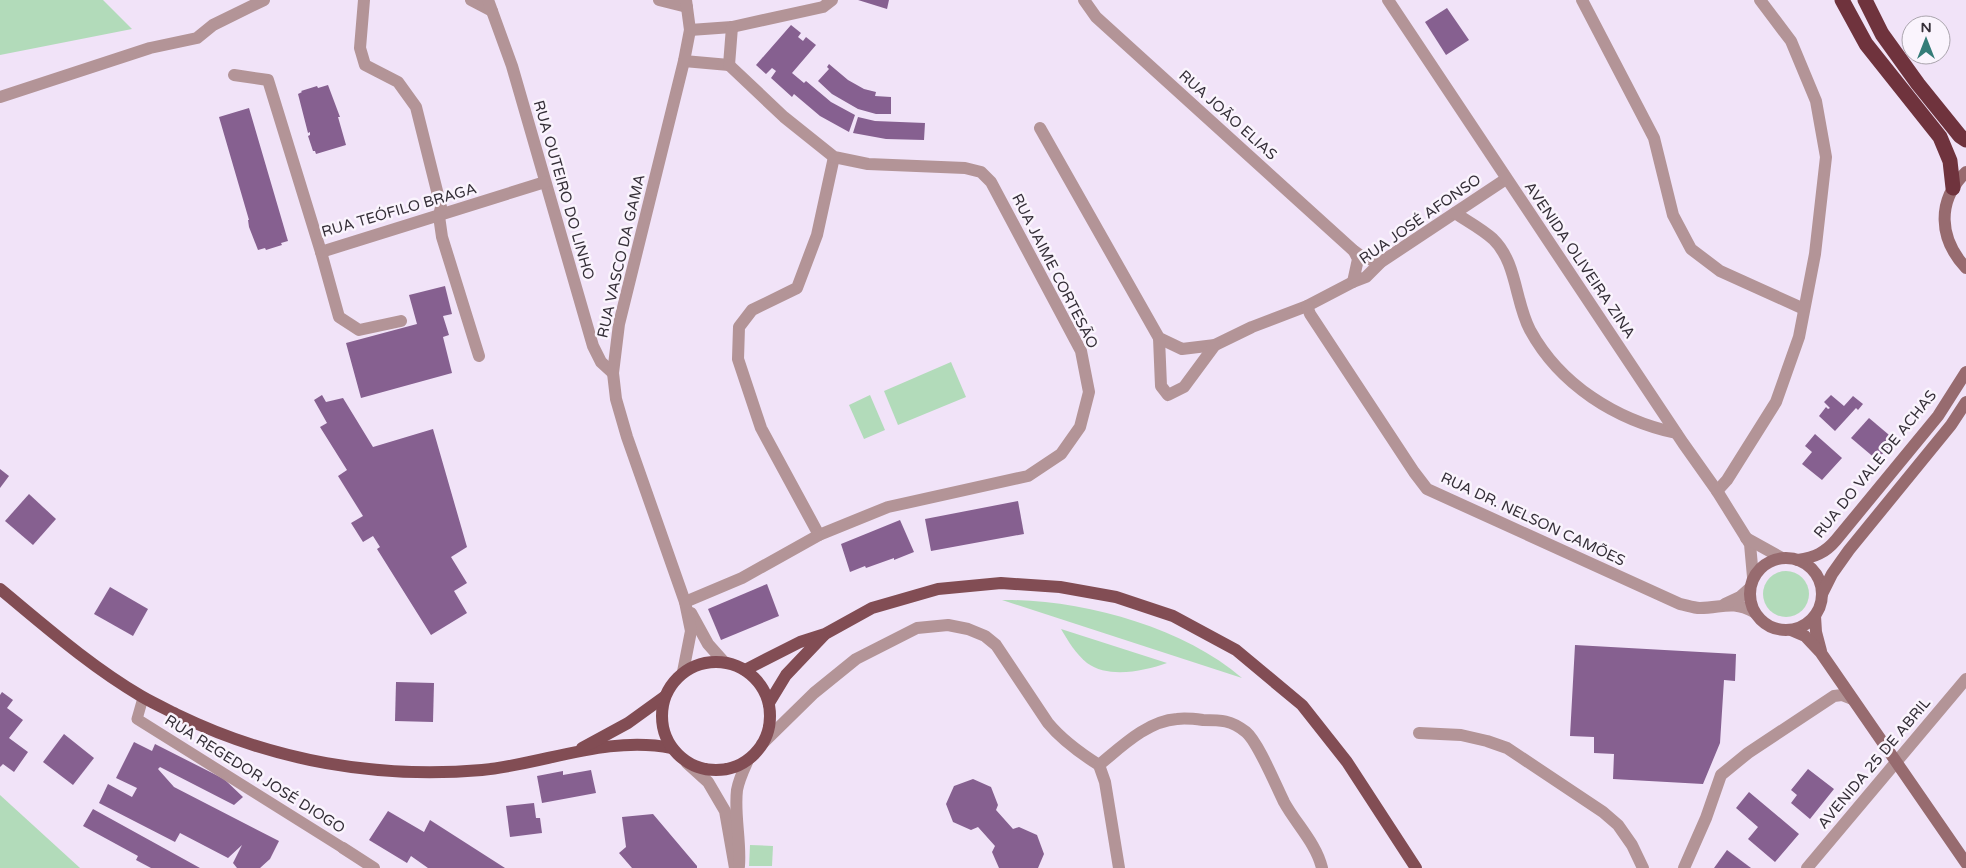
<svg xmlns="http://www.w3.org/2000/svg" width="1966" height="868" viewBox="0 0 1966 868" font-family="'Varela Round',sans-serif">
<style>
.green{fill:#b2dbba}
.building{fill:#866090}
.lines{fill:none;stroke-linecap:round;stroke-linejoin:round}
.pedestrian{stroke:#b39497;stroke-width:11}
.minor{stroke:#b39497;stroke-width:12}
.tertiary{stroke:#b39497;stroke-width:12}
.secondary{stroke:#976b6f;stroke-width:12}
.primary{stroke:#824d54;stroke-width:12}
.motorway{stroke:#6f333d;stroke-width:15}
.labels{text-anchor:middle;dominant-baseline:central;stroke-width:5;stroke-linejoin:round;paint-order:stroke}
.street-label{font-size:15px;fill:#352f38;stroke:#faf4fd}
</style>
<rect width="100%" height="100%" fill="#f1e3f8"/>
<g class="green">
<polygon points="0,0 103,0 132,29 0,55"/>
<polygon points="951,362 966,397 898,425 884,391"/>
<polygon points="870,395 885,430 864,439 849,405"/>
<circle cx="1786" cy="594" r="23"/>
<path d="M1002,600C1080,599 1181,626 1242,678Z"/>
<path d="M1061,629L1167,663C1144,671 1109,679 1087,663C1076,654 1068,641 1061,629Z"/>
<polygon points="0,795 80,868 0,868"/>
<polygon points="750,845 773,846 772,866 749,866"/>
</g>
<g class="building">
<polygon points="858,0 889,0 887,9"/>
<polygon points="1447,8 1469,40 1446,55 1425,22"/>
<polygon points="791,25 801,33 798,37 803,41 806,37 816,45 792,73 804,83 806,81 831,102 855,115 849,132 820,116 794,94 792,97 771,78 776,71 772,68 766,74 756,65"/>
<polygon points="829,64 848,80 864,89 876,92 875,96 891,97 891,114 876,114 858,109 832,94 818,81 829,69 827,67"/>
<polygon points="328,85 340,117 338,117 346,145 316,154 315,151 313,151 308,136 310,135 310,132 308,133 298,94 302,92 301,91 317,86 318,88"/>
<polygon points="249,108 288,241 281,243 282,245 266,250 265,248 258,250 249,227 248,220 249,220 219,117"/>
<polygon points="858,117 875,121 925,123 924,140 886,139 853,133"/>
<polygon points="445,286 452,314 443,316 449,335 443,337 452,373 361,398 346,343 417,324 409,295"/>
<polygon points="322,395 326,402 343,398 373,447 433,429 467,547 451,557 467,583 454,591 467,613 431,635 377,549 380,547 373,536 363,542 351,523 363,516 338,476 347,470 320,427 327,423 314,400"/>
<polygon points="1831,395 1844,406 1853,396 1863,404 1858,410 1856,408 1835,431 1819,416 1826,407 1828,409 1830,408 1824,402"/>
<polygon points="1869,418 1895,440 1877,460 1851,438"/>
<polygon points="1815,434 1842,458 1822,480 1802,464 1812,452 1805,446"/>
<polygon points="0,469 9,476 0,488"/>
<polygon points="29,494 56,519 33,545 5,521"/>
<polygon points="1018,501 1024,534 931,551 925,519"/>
<polygon points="900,520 914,552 894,560 894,558 866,568 865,566 850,572 841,544"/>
<polygon points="767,584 779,616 721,640 708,609"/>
<polygon points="110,587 148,609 133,636 94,614"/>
<polygon points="1575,645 1736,654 1735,681 1724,680 1720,743 1703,784 1613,779 1614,754 1594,753 1594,737 1570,736"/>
<polygon points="396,682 434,683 433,722 395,721"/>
<polygon points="2,692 13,700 7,708 23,720 9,738 28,752 14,772 3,764 0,767 0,695"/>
<polygon points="64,734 94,758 73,785 43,762"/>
<polygon points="134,742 152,751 155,744 224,779 243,797 234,805 160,767 158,769 174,787 279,841 270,859 260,868 237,868 233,863 242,845 228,858 180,833 175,842 99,803 108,784 132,797 137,788 116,778"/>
<polygon points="1808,769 1834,789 1810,819 1791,803 1797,795 1791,790"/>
<polygon points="591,770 596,793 542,803 537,776 563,771 563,775"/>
<polygon points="973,779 991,787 998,805 996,810 1013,829 1019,827 1037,835 1044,854 1038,868 999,868 992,852 995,846 978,827 971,830 953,822 946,804 954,786"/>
<polygon points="1749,792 1799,834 1775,862 1748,839 1758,827 1736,808"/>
<polygon points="534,803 536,818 540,818 542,833 510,837 506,806"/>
<polygon points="93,809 200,868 151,868 136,860 138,856 83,826"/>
<polygon points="388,811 424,832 430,820 505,868 428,868 411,856 407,863 369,840"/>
<polygon points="653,814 697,866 697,868 632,868 619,853 626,847 622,817"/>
<polygon points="1727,850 1751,868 1714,868"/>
</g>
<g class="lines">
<polyline class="pedestrian" points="143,698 137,719 343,848"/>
<g class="minor">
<polyline points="364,0 360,48 365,65 398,82 416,107 441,207 439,216 442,237 479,356"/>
<polyline points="471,0 492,11"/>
<polyline points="488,0 512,66 593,346 601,362 613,373"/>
<polyline points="659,0 687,7"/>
<polyline points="1084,0 1096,17 1354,251 1364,258 1381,262"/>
<polyline points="1582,0 1654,138 1673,215 1691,249 1720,271 1804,309"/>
<polyline points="690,30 732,27 823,7 832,0"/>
<polyline points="684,61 729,65"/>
<polyline points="729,65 732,27"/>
<polyline points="234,75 268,80 321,252 339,317 359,330 401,321"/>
<polyline points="0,97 150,48 197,38 213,25 264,0"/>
<polyline points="1040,128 1159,338 1182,349 1215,345 1252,327 1307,306 1353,282 1366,277 1381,262 1506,179"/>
<path d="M1455,213C1467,221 1482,229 1493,239C1517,262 1515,302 1530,330C1560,385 1616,420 1676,433"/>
<polyline points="321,252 545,182"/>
<polyline points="1353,282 1358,259 1354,251"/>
<path d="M1307,306L1310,314L1414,472L1427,489L1680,604C1686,605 1693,608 1700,608C1722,608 1732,600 1754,612"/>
<polyline points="1159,338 1161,386 1168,395 1184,387 1215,345"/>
<polyline points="1717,491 1727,480 1776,402 1799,337 1815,254 1826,157 1816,101 1791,41 1760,0"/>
<polyline points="819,535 761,428 738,359 739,327 752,310 797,288 817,235 834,157"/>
<polyline points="685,602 742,578 819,535 888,507 1028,476 1061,454 1080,427 1089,392 1081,351 991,182 981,172 965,168 868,164 834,157 784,117 729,65"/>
<polyline points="1725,604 1740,597 1749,589"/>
<polyline points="1419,733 1461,735 1487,741 1507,748 1603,812 1618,825 1632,845 1643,868"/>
<path d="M762,744L814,693L856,659L917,628L948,625L968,629L985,636L996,645L1048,723C1062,740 1080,753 1099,765"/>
<polyline points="343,848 374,868"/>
<path d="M1119,868L1105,782L1099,765C1121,747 1147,721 1177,719C1185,718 1195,719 1203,720C1221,720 1231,720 1246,732C1258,742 1276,786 1284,802C1296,824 1316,843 1322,868"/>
<polyline points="1684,868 1706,818 1721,775 1748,753 1834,696 1842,695 1852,699"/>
</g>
<g class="tertiary">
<polyline points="1388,0 1683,443 1717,491 1750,544 1753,577"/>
<polyline points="1746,538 1782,558"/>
<polyline points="691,613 708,644 724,662"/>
<polyline points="683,672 691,631 685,602 627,437 616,399 613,373 619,324 684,61 690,30 686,0"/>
<polyline points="687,763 708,782 725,811 735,868"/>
<path d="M739,866C741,840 734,815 737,790C739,779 744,769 748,760"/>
<polyline points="1807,868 1966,679"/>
</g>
<g class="secondary">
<path d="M1966,172C1936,201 1939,239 1966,268"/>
<circle cx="1786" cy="594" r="36"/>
<path d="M1798,560C1815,557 1825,553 1836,540L1938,416L1966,372"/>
<polyline points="1822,594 1832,574 1849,550 1951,425 1966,402"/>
<polyline points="1815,616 1816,632 1821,651"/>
<polyline points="1791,630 1805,636 1821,653 1966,863"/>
</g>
<g class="primary">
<path d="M0,589C46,627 90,666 141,696C153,703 166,709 178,715C273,761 377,779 482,770C545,764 607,735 672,748"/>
<circle cx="716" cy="716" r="54"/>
<polyline points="745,670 800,642 825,634 872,608 938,589 1001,583 1060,587 1116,597 1173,616 1236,650 1302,705 1347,762 1416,868"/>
<polyline points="769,703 786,675 824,635"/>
<polyline points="582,748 628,723 664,697"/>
</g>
<g class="motorway">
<polyline points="1842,0 1866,44 1940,137 1950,161 1953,188"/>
<polyline points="1865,0 1882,34 1918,84 1960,136 1966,140"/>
</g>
</g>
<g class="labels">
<g class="street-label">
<text transform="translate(1228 115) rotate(42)">RUA JOÃO ELIAS</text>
<text transform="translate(564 190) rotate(74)">RUA OUTEIRO DO LINHO</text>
<text transform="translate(399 210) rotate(-16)">RUA TEÓFILO BRAGA</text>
<text transform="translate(1420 219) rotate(-35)">RUA JOSÉ AFONSO</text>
<text transform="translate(621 256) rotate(-77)">RUA VASCO DA GAMA</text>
<text transform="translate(1580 260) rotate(56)">AVENIDA OLIVEIRA ZINA</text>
<text transform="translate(1055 271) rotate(63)">RUA JAIME CORTESÃO</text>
<text transform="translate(1875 464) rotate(-51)">RUA DO VALE DE ACHAS</text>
<text transform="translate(1533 519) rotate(25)">RUA DR. NELSON CAMÕES</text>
<text transform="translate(1874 763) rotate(-50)">AVENIDA 25 DE ABRIL</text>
<text transform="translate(255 774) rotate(32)">RUA REGEDOR JOSÉ DIOGO</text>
</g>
</g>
<g transform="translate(1926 40)"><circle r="24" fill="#faf4fd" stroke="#aba5ae"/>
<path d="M0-4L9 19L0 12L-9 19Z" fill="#347c78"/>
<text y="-8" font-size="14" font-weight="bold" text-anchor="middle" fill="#352f38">N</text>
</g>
</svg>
